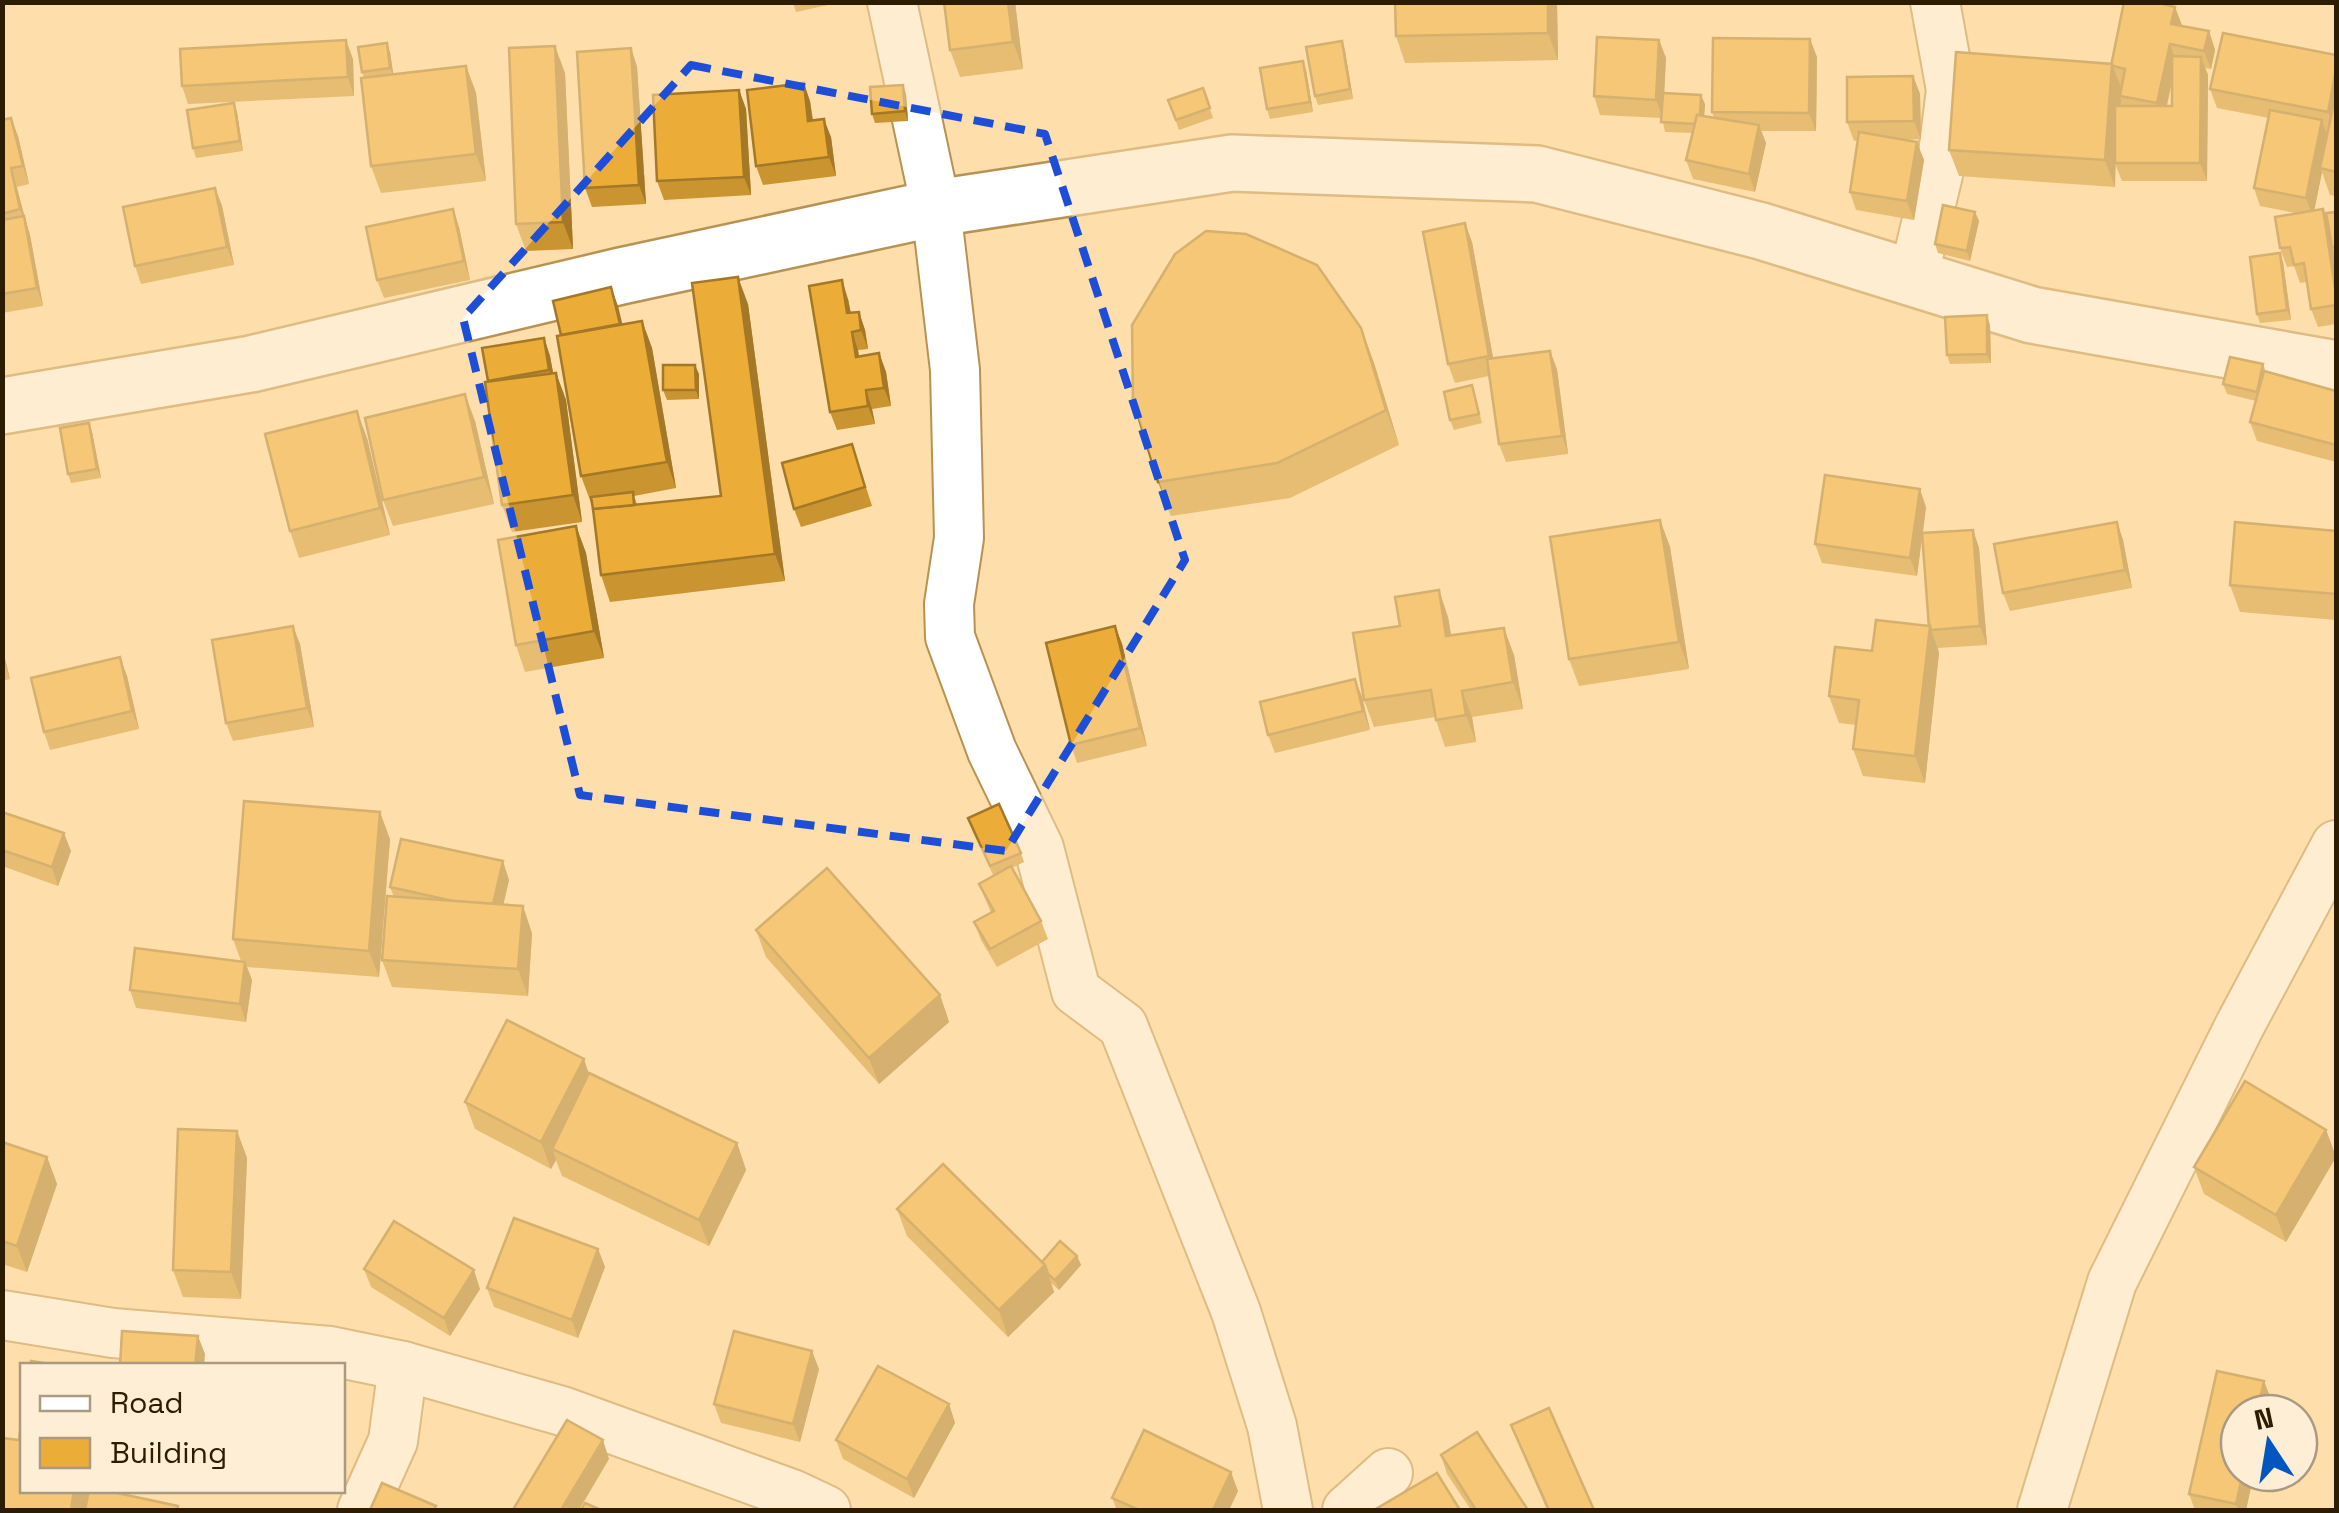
<svg xmlns="http://www.w3.org/2000/svg" width="2339" height="1513" viewBox="0 0 2339 1513" font-family="'Space Grotesk',sans-serif">
<style>
.lines{fill:none;stroke-linecap:round;stroke-linejoin:round}
.minor-casing{stroke:#b89253;stroke-width:52}
.tertiary-casing{stroke:#b89253;stroke-width:60}
.minor{stroke:#fff;stroke-width:48}
.tertiary{stroke:#fff;stroke-width:55}
.wall{fill:#ca9430;fill-rule:evenodd}
.shaded-wall{fill:#a47827}
.building{fill:#ebac38;stroke:#a47827;stroke-width:2.5}
.marked{fill:none;stroke:#1d4ed8;stroke-width:8;stroke-dasharray:20 12;stroke-linejoin:round}
</style>
<rect width="100%" height="100%" fill="#fedeab"/>
<g class="lines">
<g class="minor-casing">
<g id="minor">
<polyline points="892,2 936,208 955,370 959,538 949,604 950,637 992,751 1039,848 1076,991 1123,1026 1236,1312 1272,1426 1288,1510"/>
<polyline points="1913,278 1943,154 1951,90 1935,2"/>
<polyline points="2,1315 113,1333 330,1351 403,1366 562,1411 792,1494 826,1510"/>
<polyline points="362,1510 393,1441 403,1366"/>
<polyline points="1347,1510 1388,1473"/>
<polyline points="2042,1510 2112,1282 2240,1025 2336,845"/>
</g>
</g>
<g class="tertiary-casing">
<polyline id="tertiary" points="2,406 251,364 621,276 936,208 1232,163 1537,174 1761,231 2032,315 2336,369"/>
</g>
<use href="#minor" class="minor"/>
<use href="#tertiary" class="tertiary"/>
</g>
<g class="wall">
<polygon points="793,2 842,2 796,12"/>
<polygon points="1015,2 1023,69 960,77 950,50"/>
<polygon points="1395,2 1557,2 1558,60 1405,63 1396,36"/>
<path d="M2182,26L2209,31L2215,50L2211,69L2205,68L2208,75L2207,181H2122L2116,166L2115,187L1959,176L1949,150ZM2172,82V106H2167Z"/>
<polygon points="1659,40 1666,58 1664,93 1705,104 1704,116 1714,118 1712,112 1817,57 1816,131 1761,131 1766,143 1755,192 1693,179 1686,160 1693,133 1665,132 1662,118 1600,115 1594,96"/>
<polygon points="1342,41 1345,51 1353,99 1318,105 1315,96"/>
<polygon points="631,48 637,67 646,204 592,207 585,188"/>
<polygon points="390,52 393,75 466,66 476,93 486,181 381,193 371,166 364,78 362,72"/>
<polygon points="2336,55 2336,196 2330,195 2322,172 2314,210 2327,220 2336,212 2336,259 2334,252 2336,264 2336,324 2318,327 2311,309 2307,282 2300,283 2294,266 2287,267 2280,248 2295,213 2260,206 2254,188 2269,118 2217,108 2210,89"/>
<polygon points="353,59 354,96 188,104 182,86"/>
<polygon points="1306,70 1313,112 1270,119 1267,109"/>
<polygon points="565,73 573,249 526,251 516,224"/>
<polygon points="1913,76 1920,94 1921,139 1905,140 1924,160 1914,220 1856,210 1850,192 1858,140 1854,141 1847,122"/>
<polygon points="1203,88 1213,118 1179,130 1168,100"/>
<polygon points="739,90 746,109 751,195 664,200 657,181"/>
<polygon points="906,94 908,121 875,123 872,114"/>
<polygon points="810,101 813,120 831,137 836,176 763,185 756,166"/>
<polygon points="237,112 243,151 196,158 193,148"/>
<polygon points="2,120 18,136 29,184 17,187 25,220 30,235 43,306 2,313"/>
<polygon points="215,188 222,206 234,265 141,284 135,266"/>
<polygon points="1975,212 1979,221 1970,261 1938,253 1935,244"/>
<polygon points="459,227 470,280 384,298 377,280"/>
<polygon points="1472,242 1493,358 1557,369 1568,454 1506,462 1499,444 1489,376 1455,383 1448,364"/>
<polygon points="2283,262 2291,320 2260,323 2257,314"/>
<polygon points="611,287 622,325 642,321 652,348 676,488 634,496 637,504 721,496 748,304 785,581 610,602 601,575 592,503 591,503 581,476 561,335"/>
<polygon points="848,299 851,313 859,312 865,330 868,349 858,350 859,357 879,353 886,372 891,406 872,409 875,424 837,430 830,412"/>
<polygon points="1990,325 1991,363 1950,364 1947,355"/>
<polygon points="1361,328 1374,363 1399,445 1290,498 1171,516 1158,482"/>
<polygon points="544,338 550,356 553,373 556,373 566,400 582,522 512,532 502,505 488,382"/>
<polygon points="2263,364 2266,372 2336,391 2336,462 2257,441 2250,422 2256,401 2227,394 2223,384"/>
<polygon points="699,374 699,399 667,400 663,390"/>
<polygon points="1472,385 1482,423 1454,430 1450,420"/>
<polygon points="475,421 494,504 393,526 383,500"/>
<polygon points="92,432 101,478 71,483 68,474"/>
<polygon points="367,438 390,535 299,558 290,531"/>
<polygon points="852,444 872,506 801,527 794,509"/>
<polygon points="1926,507 1923,533 1973,530 1979,548 1987,645 1938,648 1939,653 1925,783 1863,776 1853,749 1856,725 1839,723 1829,696 1872,651 1929,626 1922,536 1917,576 1822,563 1815,544"/>
<polygon points="1660,520 1670,547 1689,669 1579,686 1569,659"/>
<polygon points="2117,522 2123,540 2132,588 2010,611 2003,593"/>
<polygon points="576,526 586,553 604,658 525,672 516,645"/>
<polygon points="2336,531 2336,620 2240,612 2230,585"/>
<polygon points="1448,617 1451,636 1514,655 1523,709 1472,717 1476,742 1445,747 1435,717 1374,727 1364,700"/>
<polygon points="1115,626 1122,644 1147,746 1077,763 1071,745"/>
<polygon points="300,644 314,727 233,741 226,723"/>
<polygon points="2,647 10,679 2,681"/>
<polygon points="127,676 139,729 50,750 44,732"/>
<polygon points="1355,679 1362,697 1370,730 1275,753 1268,735"/>
<polygon points="2,812 71,851 58,886 2,866"/>
<polygon points="972,827 1021,853 1024,862 1012,868 1041,921 1048,939 997,967 981,940 974,922 991,913 979,884 999,873 993,875"/>
<polygon points="390,839 379,977 247,967 252,980 246,1022 136,1008 130,990 241,961 233,939"/>
<polygon points="509,880 503,905 532,933 528,996 392,987 382,960 394,897 390,887"/>
<polygon points="756,930 940,995 949,1022 879,1084 766,957"/>
<polygon points="589,1074 737,1143 746,1170 709,1246 562,1176 556,1160 551,1169 475,1129 465,1102"/>
<polygon points="2326,1130 2336,1157 2286,1242 2204,1194 2194,1167"/>
<polygon points="237,1131 247,1158 241,1299 183,1297 173,1270"/>
<polygon points="2,1142 47,1157 57,1184 27,1272 2,1264"/>
<polygon points="897,1209 1042,1262 1077,1256 1081,1265 1059,1290 1051,1283 1054,1292 1008,1337 907,1236"/>
<polygon points="598,1249 605,1267 578,1338 494,1307 487,1288"/>
<polygon points="364,1269 480,1289 450,1336 371,1287"/>
<polygon points="819,1369 800,1442 721,1423 714,1404"/>
<polygon points="2217,1371 2264,1381 2271,1400 2268,1413 2239,1413 2239,1473 2254,1473 2246,1510 2195,1510 2189,1494"/>
<polygon points="949,1404 955,1423 914,1498 843,1459 836,1440"/>
<polygon points="1511,1425 1594,1510 1547,1510"/>
<polygon points="1441,1455 1528,1510 1471,1510 1447,1474"/>
<polygon points="1238,1491 1229,1510 1117,1510 1112,1498"/>
</g>
<g class="shaded-wall">
<polygon points="1008,2 1015,2 1023,69 1013,42"/>
<polygon points="1548,2 1557,2 1558,60 1548,33"/>
<polygon points="2175,7 2182,25 2171,24"/>
<polygon points="2209,31 2215,50 2211,69 2204,51"/>
<polygon points="1810,39 1817,57 1816,131 1809,113"/>
<polygon points="346,40 353,59 354,96 348,77"/>
<polygon points="1659,40 1666,58 1663,118 1656,100"/>
<polygon points="1342,41 1345,51 1353,99 1350,89"/>
<polygon points="387,43 390,52 394,78 390,68"/>
<polygon points="2170,44 2176,62 2163,122 2157,103"/>
<polygon points="555,46 565,73 573,249 563,222"/>
<polygon points="631,48 637,67 646,204 639,185"/>
<polygon points="2201,57 2208,75 2207,181 2200,163"/>
<polygon points="1303,61 1306,70 1313,112 1310,102"/>
<polygon points="2112,64 2122,90 2120,96 2121,100 2117,163 2115,163 2115,187 2105,160"/>
<polygon points="466,66 476,93 486,181 476,154"/>
<polygon points="2336,69 2336,120 2334,130 2328,112"/>
<polygon points="1913,76 1920,94 1921,139 1914,121"/>
<polygon points="804,83 810,101 815,139 808,121"/>
<polygon points="903,85 906,94 908,121 905,111"/>
<polygon points="739,90 746,109 751,195 744,177"/>
<polygon points="1701,95 1705,104 1703,134 1700,124"/>
<polygon points="234,103 237,112 243,151 240,141"/>
<polygon points="11,118 18,136 29,184 23,166"/>
<polygon points="824,119 831,137 836,176 829,157"/>
<polygon points="2322,120 2328,139 2320,168 2322,172 2313,217 2306,198"/>
<polygon points="1759,125 1766,143 1755,192 1749,174"/>
<polygon points="1917,142 1924,160 1914,220 1907,201"/>
<polygon points="11,168 30,235 43,306 37,288 25,222 20,209"/>
<polygon points="215,188 222,206 234,265 227,247"/>
<polygon points="453,209 459,227 470,280 464,261"/>
<polygon points="2323,209 2330,227 2336,270 2336,295"/>
<polygon points="1975,212 1979,221 1970,261 1967,251"/>
<polygon points="1465,223 1472,242 1496,374 1489,356"/>
<polygon points="2280,253 2283,262 2291,320 2287,310"/>
<polygon points="738,277 748,304 785,581 775,554"/>
<polygon points="842,280 848,299 854,332 847,313"/>
<polygon points="611,287 618,306 627,343 620,324"/>
<polygon points="859,312 865,330 868,349 861,330"/>
<polygon points="1987,315 1990,325 1991,363 1987,354"/>
<polygon points="642,321 652,348 676,488 667,462"/>
<polygon points="1361,328 1374,363 1399,445 1386,410"/>
<polygon points="852,332 858,350 862,376 856,357"/>
<polygon points="544,338 550,356 556,389 549,370"/>
<polygon points="1550,351 1557,369 1568,454 1562,436"/>
<polygon points="879,353 886,372 891,406 884,388"/>
<polygon points="695,365 699,374 699,399 696,390"/>
<polygon points="556,373 566,400 582,522 573,495"/>
<polygon points="866,390 872,409 875,424 868,406"/>
<polygon points="465,394 475,421 494,504 484,477"/>
<polygon points="357,411 367,438 390,535 380,508"/>
<polygon points="89,423 92,432 101,478 97,469"/>
<polygon points="1920,489 1926,507 1917,576 1910,558"/>
<polygon points="1660,520 1670,547 1689,669 1679,642"/>
<polygon points="2117,522 2123,540 2132,588 2125,570"/>
<polygon points="576,526 586,553 604,658 594,631"/>
<polygon points="1973,530 1979,548 1987,645 1980,626"/>
<polygon points="1439,590 1448,617 1456,663 1446,636"/>
<polygon points="293,626 300,644 314,727 307,708"/>
<polygon points="1115,626 1122,644 1147,746 1140,728"/>
<polygon points="1930,626 1939,653 1925,783 1915,756"/>
<polygon points="1504,628 1514,655 1523,709 1513,682"/>
<polygon points="2,647 10,679 2,656"/>
<polygon points="120,657 127,676 139,729 132,711"/>
<polygon points="1355,679 1362,697 1370,730 1363,711"/>
<polygon points="1462,691 1472,717 1476,742 1466,715"/>
<polygon points="380,812 390,839 379,977 369,951"/>
<polygon points="64,833 71,851 58,886 52,867"/>
<polygon points="503,861 509,880 498,928 491,909"/>
<polygon points="523,906 532,933 528,996 518,969"/>
<polygon points="245,962 252,980 246,1022 240,1004"/>
<polygon points="940,995 949,1022 879,1084 869,1058"/>
<polygon points="584,1059 593,1086 552,1149 556,1160 551,1169 541,1142"/>
<polygon points="2326,1130 2336,1157 2286,1242 2276,1215"/>
<polygon points="237,1131 247,1158 241,1299 231,1272"/>
<polygon points="737,1143 746,1170 709,1246 699,1220"/>
<polygon points="47,1157 57,1184 27,1272 17,1246"/>
<polygon points="598,1249 605,1267 578,1338 572,1320"/>
<polygon points="1077,1256 1081,1265 1059,1290 1055,1280"/>
<polygon points="1045,1265 1054,1292 1008,1337 999,1310"/>
<polygon points="474,1270 480,1289 450,1336 444,1318"/>
<polygon points="198,1336 205,1354 204,1366 195,1366"/>
<polygon points="812,1351 819,1369 800,1442 793,1424"/>
<polygon points="2264,1381 2271,1400 2268,1413 2257,1413"/>
<polygon points="949,1404 955,1423 914,1498 907,1479"/>
<polygon points="603,1440 609,1459 579,1510 561,1510"/>
<polygon points="1231,1472 1238,1491 1229,1510 1213,1510"/>
<polygon points="2243,1473 2254,1473 2246,1510 2238,1510 2236,1504"/>
<polygon points="74,1490 88,1490 85,1510 71,1510"/>
</g>
<g class="building">
<polygon points="944,2 1008,2 1013,42 950,50"/>
<polygon points="1395,2 1548,2 1548,33 1396,36"/>
<polygon points="2124,2 2154,2 2175,7 2171,24 2209,31 2204,51 2170,44 2157,103 2120,96 2125,69 2113,66 2112,64 2111,66"/>
<polygon points="2223,33 2336,55 2336,69 2328,112 2210,89"/>
<polygon points="1597,37 1659,40 1656,100 1594,96"/>
<polygon points="1713,38 1810,39 1809,113 1712,112"/>
<polygon points="346,40 348,77 182,86 180,49"/>
<polygon points="1342,41 1350,89 1315,96 1306,47"/>
<polygon points="387,43 390,68 362,72 358,47"/>
<polygon points="555,46 563,222 516,224 509,48"/>
<polygon points="631,48 639,185 585,188 577,52"/>
<polygon points="1956,52 2112,64 2105,160 1949,150"/>
<polygon points="2172,56 2201,57 2200,163 2115,163 2115,106 2172,106"/>
<polygon points="1303,61 1310,102 1267,109 1260,68"/>
<polygon points="466,66 476,154 371,166 361,78"/>
<polygon points="1913,76 1914,121 1847,122 1847,77"/>
<polygon points="804,83 808,121 824,119 829,157 756,166 747,90"/>
<polygon points="903,85 905,111 872,114 870,87"/>
<polygon points="1203,88 1210,108 1176,120 1168,100"/>
<polygon points="739,90 744,177 657,181 653,95"/>
<polygon points="1663,93 1701,95 1700,116 1697,115 1695,124 1661,122"/>
<polygon points="2336,93 2336,172 2320,168"/>
<polygon points="234,103 240,141 193,148 187,110"/>
<polygon points="2270,110 2322,120 2306,198 2254,188"/>
<polygon points="1697,115 1759,125 1749,174 1686,160"/>
<polygon points="11,118 23,166 11,168 20,209 2,214 2,120"/>
<polygon points="1859,132 1917,142 1907,201 1850,192"/>
<polygon points="215,188 227,247 135,266 123,207"/>
<polygon points="1943,205 1975,212 1967,251 1935,244"/>
<polygon points="453,209 464,261 377,280 366,227"/>
<polygon points="2323,209 2336,295 2336,305 2311,309 2304,263 2294,265 2290,247 2280,248 2275,217"/>
<polygon points="2336,212 2336,247 2332,247 2326,213"/>
<polygon points="24,216 37,288 2,294 2,220"/>
<polygon points="1465,223 1489,356 1448,364 1423,232"/>
<polygon points="1206,231 1246,234 1317,265 1361,328 1386,410 1277,463 1158,482 1133,399 1132,325 1175,254"/>
<polygon points="2280,253 2287,310 2257,314 2250,257"/>
<polygon points="738,277 775,554 601,575 593,509 721,496 692,283"/>
<polygon points="842,280 847,313 859,312 861,330 852,332 856,357 879,353 884,388 866,390 868,406 830,412 809,286"/>
<polygon points="611,287 620,324 561,335 553,301"/>
<polygon points="1987,315 1987,354 1947,355 1945,317"/>
<polygon points="642,321 667,462 581,476 557,336"/>
<polygon points="544,338 549,370 488,381 482,348"/>
<polygon points="1550,351 1562,436 1499,444 1487,359"/>
<polygon points="2230,357 2263,364 2257,392 2223,384"/>
<polygon points="663,365 695,365 696,390 663,390"/>
<polygon points="2264,371 2336,391 2336,445 2250,422"/>
<polygon points="556,373 573,495 502,505 485,382"/>
<polygon points="1472,385 1479,414 1450,420 1444,392"/>
<polygon points="465,394 484,477 383,500 365,418"/>
<polygon points="357,411 380,508 290,531 265,434"/>
<polygon points="89,423 97,469 68,474 60,428"/>
<polygon points="852,444 865,487 794,509 782,463"/>
<polygon points="1825,475 1920,489 1910,558 1815,544"/>
<polygon points="633,492 634,505 593,509 591,497"/>
<polygon points="1660,520 1679,642 1569,659 1550,537"/>
<polygon points="2117,522 2125,570 2003,593 1994,544"/>
<polygon points="2235,522 2336,531 2336,594 2230,585"/>
<polygon points="576,526 594,631 516,645 498,540"/>
<polygon points="1973,530 1980,626 1931,630 1930,626 1929,628 1922,533"/>
<polygon points="1439,590 1446,636 1504,628 1513,682 1462,691 1466,715 1436,720 1431,690 1364,700 1353,633 1400,626 1395,597"/>
<polygon points="1876,620 1930,626 1915,756 1853,749 1859,700 1829,696 1835,647 1872,651"/>
<polygon points="293,626 307,708 226,723 212,640"/>
<polygon points="1115,626 1140,728 1071,745 1046,643"/>
<polygon points="120,657 132,711 44,732 31,678"/>
<polygon points="1355,679 1363,711 1268,735 1260,702"/>
<polygon points="244,801 380,812 369,951 233,939"/>
<polygon points="999,804 1021,853 990,866 968,818"/>
<polygon points="2,812 64,833 52,867 2,850"/>
<polygon points="401,839 503,861 493,904 453,901 390,887"/>
<polygon points="1011,866 1041,921 990,949 974,922 994,911 979,884"/>
<polygon points="827,868 940,995 869,1058 756,930"/>
<polygon points="387,896 523,906 518,969 382,960"/>
<polygon points="135,948 245,962 240,1004 130,990"/>
<polygon points="507,1020 584,1059 541,1142 465,1102"/>
<polygon points="589,1073 737,1143 699,1220 552,1149"/>
<polygon points="2245,1081 2326,1130 2276,1215 2194,1167"/>
<polygon points="178,1129 237,1131 231,1272 173,1270"/>
<polygon points="2,1142 47,1157 17,1246 2,1241"/>
<polygon points="943,1164 1045,1265 999,1310 897,1209"/>
<polygon points="514,1218 598,1249 572,1320 487,1288"/>
<polygon points="394,1221 474,1270 444,1318 364,1269"/>
<polygon points="1060,1241 1077,1256 1055,1280 1048,1274 1045,1265 1042,1262"/>
<polygon points="122,1331 198,1336 195,1366 120,1366"/>
<polygon points="734,1331 812,1351 793,1424 714,1404"/>
<polygon points="31,1361 63,1366 30,1366"/>
<polygon points="878,1366 949,1404 907,1479 836,1440"/>
<polygon points="2217,1371 2264,1381 2257,1413 2239,1413 2239,1473 2243,1473 2236,1504 2189,1494"/>
<polygon points="1549,1408 1594,1510 1549,1510 1511,1425"/>
<polygon points="22,1416 22,1490 74,1490 71,1510 15,1510 2,1509 2,1438 19,1440"/>
<polygon points="567,1420 603,1440 561,1510 518,1510 514,1508"/>
<polygon points="1144,1430 1231,1472 1213,1510 1139,1510 1112,1498"/>
<polygon points="1477,1432 1528,1510 1476,1510 1441,1455"/>
<polygon points="1437,1473 1460,1510 1374,1510"/>
<polygon points="382,1483 436,1506 434,1510 370,1510"/>
<polygon points="89,1490 103,1490 178,1506 177,1510 85,1510"/>
<polygon points="585,1503 601,1510 581,1510"/>
</g>
<path d="M0 0H2339V1513H0ZM691,65L1045,134L1185,560L1006,851L580,795L463,318Z" fill="#fedeab" fill-opacity=".55" fill-rule="evenodd"/>
<path class="marked" d="M691,65L1045,134L1185,560L1006,851L580,795L463,318Z"/>
<rect width="2339" height="1513" fill="none" stroke="#2b1c02" stroke-width="10"/>
<rect x="20" y="1363" width="325" height="130" fill="#feeed5" stroke="#aa9a81" stroke-width="2.5"/>
<rect x="40" y="1396" width="50" height="15" fill="#ffffff" stroke="#aa9a81" stroke-width="2.5"/>
<text x="110" y="1413" font-size="30" fill="#2b1c02">Road</text>
<rect x="40" y="1438" width="50" height="30" fill="#ebac38" stroke="#aa9a81" stroke-width="2.5"/>
<text x="110" y="1463" font-size="30" fill="#2b1c02">Building</text>
<g transform="translate(2269 1443) rotate(348)"><circle r="48" fill="#feeed5" stroke="#aa9a81" stroke-width="2.5"/>
<path d="M0-8L18 38L0 25L-18 38Z" fill="#0256bf"/>
<text y="-15" font-size="28" font-weight="bold" text-anchor="middle" fill="#2b1c02">N</text>
</g>
</svg>
